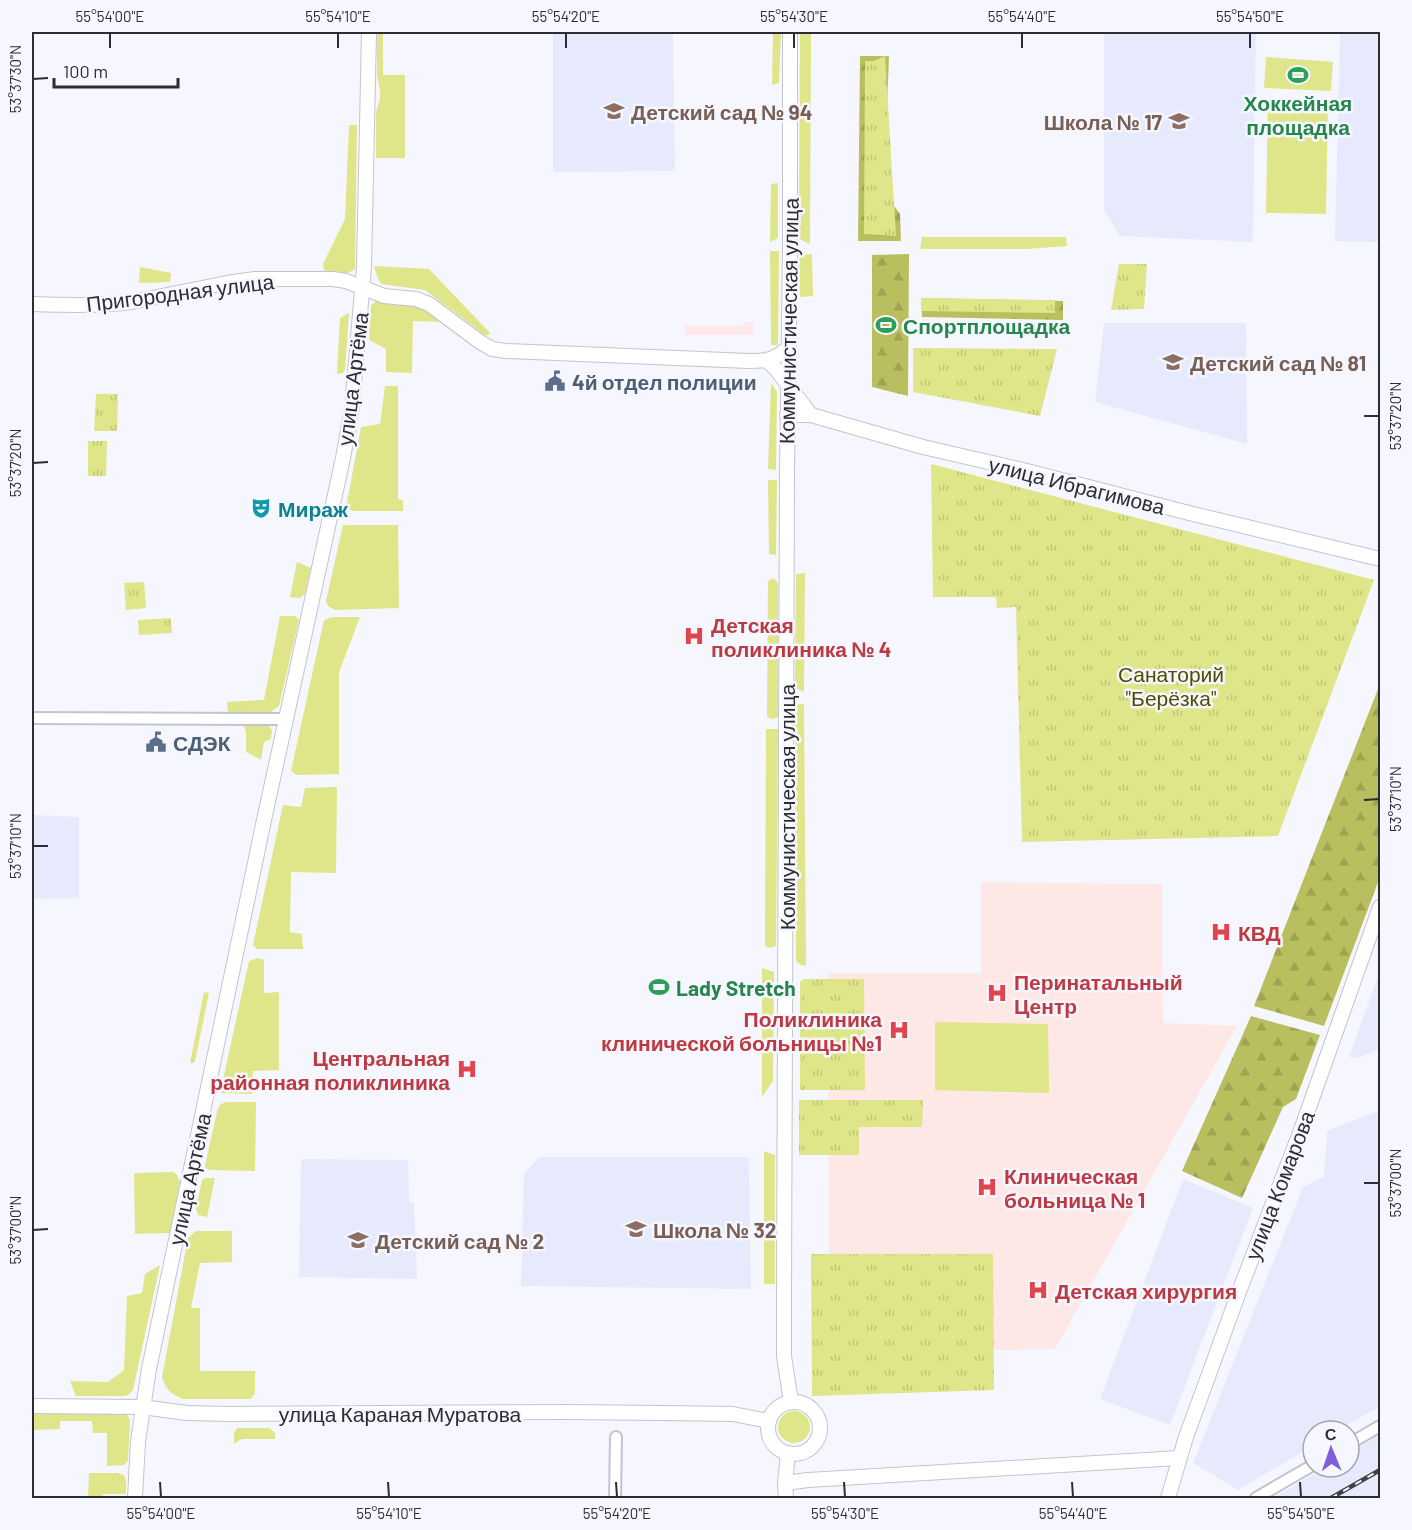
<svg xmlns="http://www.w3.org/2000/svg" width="1412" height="1530" viewBox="0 0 1412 1530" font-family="Barlow,sans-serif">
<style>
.commercial{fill:#fee8e9}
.built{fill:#e6eafc}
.medical{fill:#fee8e6}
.grass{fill:#dfe589}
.forest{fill:url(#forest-firs)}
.park{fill:url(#park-tufts)}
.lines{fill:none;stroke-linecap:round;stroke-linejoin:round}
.street-casing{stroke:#c2c4cf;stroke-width:14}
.secondary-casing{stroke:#c2c4cf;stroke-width:16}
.street{stroke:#fff;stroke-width:10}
.secondary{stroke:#fff;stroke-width:14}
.rail-casing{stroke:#414147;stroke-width:4.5}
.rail{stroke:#f6f7fe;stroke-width:2;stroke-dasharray:7;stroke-linecap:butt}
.ticks{fill:none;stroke:#2c2c31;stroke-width:2}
.labels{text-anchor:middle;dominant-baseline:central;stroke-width:5;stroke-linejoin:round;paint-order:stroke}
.leisure-label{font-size:21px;font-weight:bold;fill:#27864d;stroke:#f6f7fe;text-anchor:start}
.education-label{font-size:21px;font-weight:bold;fill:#785e54;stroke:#f6f7fe;text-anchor:start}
.street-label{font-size:21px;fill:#2c2c31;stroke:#f6f7fe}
.service-label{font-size:21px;font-weight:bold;fill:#4e5e75;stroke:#f6f7fe;text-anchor:start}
.culture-label{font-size:21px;font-weight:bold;fill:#0d838f;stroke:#f6f7fe;text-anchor:start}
.health-label{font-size:21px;font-weight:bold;fill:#be3a42;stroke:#f6f7fe;text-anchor:start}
.park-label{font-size:21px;fill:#4c4f01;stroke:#f6f7fe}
.neatline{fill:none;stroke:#2c2c31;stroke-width:2}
.ticks-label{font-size:15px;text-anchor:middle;fill:#2c2c31}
</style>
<defs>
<pattern id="forest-firs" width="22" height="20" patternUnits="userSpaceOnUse" patternTransform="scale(1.5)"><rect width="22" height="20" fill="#b9bf5e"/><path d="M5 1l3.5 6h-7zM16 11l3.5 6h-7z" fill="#9fa452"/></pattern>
<pattern id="park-tufts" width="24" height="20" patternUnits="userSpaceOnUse" patternTransform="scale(1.5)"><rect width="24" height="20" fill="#dfe589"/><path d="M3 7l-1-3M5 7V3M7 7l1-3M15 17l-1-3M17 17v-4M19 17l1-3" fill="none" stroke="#c0c577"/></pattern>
</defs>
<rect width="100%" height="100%" fill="#f6f7fe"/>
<polygon class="commercial" points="744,322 754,322 754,335 685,335 685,326 744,326"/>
<g class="built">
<polygon points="553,32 673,32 675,171 553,172"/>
<polygon points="1104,32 1256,32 1253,242 1120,236 1104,210"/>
<polygon points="1340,32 1380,32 1380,242 1335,241"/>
<polygon points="1104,323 1246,323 1247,444 1095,402"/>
<polygon points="32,759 34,759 34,815 79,817 79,898 32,899"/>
<polygon points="1380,971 1380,1049 1358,1058 1349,1057"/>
<polygon points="1380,1110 1380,1406 1338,1431 1313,1431 1313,1446 1238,1490 1193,1463 1303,1187 1324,1177 1327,1131"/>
<polygon points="540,1157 749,1157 751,1289 521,1286 524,1173"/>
<polygon points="301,1159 408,1160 409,1202 414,1203 417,1279 299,1277"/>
<polygon points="1183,1179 1253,1208 1170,1425 1100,1399"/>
<polygon points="1380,1434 1380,1498 1273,1498 1326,1467 1349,1467 1349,1453"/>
</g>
<polygon class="medical" points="981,882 1162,884 1163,1023 1237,1026 1055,1349 829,1354 828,973 981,973"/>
<g class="grass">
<polygon points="377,32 383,32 383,75 405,75 405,158 376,158 376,112 380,99 380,91 377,76"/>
<polygon points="773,32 781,32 779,83 772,85"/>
<polygon points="800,32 811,32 810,244 799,239"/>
<polygon points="1266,57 1333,62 1331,91 1264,88"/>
<polygon points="1268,99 1328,100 1326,214 1266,213"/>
<path d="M349,125H357L355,269C344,276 336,277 324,270L323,264L345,219Z"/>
<polygon points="778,183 778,238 770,242 771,184"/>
<polygon points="922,237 1066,237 1067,246 1026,249 920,249"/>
<polygon points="770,251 779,251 778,345 771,345"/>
<polygon points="812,254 813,296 800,297 799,259 804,255"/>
<polygon points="374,266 429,269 490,333 486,336 425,290 381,284 377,276"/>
<polygon points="140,267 171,273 170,282 139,283"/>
<polygon points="376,301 416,305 443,322 413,321 412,373 386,372 386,349 369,340 371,305"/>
<polygon points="349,313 345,370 343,373 337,374 340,318"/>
<polygon points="771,383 777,392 776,470 768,469"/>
<polygon points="385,386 398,386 398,499 403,500 403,511 354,511 346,508 361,427 380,424"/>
<polygon points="768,480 777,480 776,555 769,554"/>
<polygon points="343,525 398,525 399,608 335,610 328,606 326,601"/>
<polygon points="297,562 311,568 305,594 300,598 290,597"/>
<polygon points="805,573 804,692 795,688 796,574"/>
<polygon points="772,578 776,580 778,584 778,717 773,719 767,717 768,582"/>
<polygon points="280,616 295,616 299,620 279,706 269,713 228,712 227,702 264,700"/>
<polygon points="333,617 360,617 339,672 339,774 297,775 291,771 324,620"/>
<polygon points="804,704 806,966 801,965 796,961 796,944 795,705"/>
<polygon points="243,722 268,723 272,731 271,739 264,742 261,760 246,752 246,733"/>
<polygon points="766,729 778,729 776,946 770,948 765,946"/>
<polygon points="337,787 336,873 291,872 290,932 302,934 303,949 257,949 253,945 283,805 301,807 305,788"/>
<polygon points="258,958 264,960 264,993 279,992 279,1070 253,1071 252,1094 222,1093 221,1089 249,961"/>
<polygon points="762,968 774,972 773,1081 762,1097"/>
<polygon points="204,992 209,993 195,1061 193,1063 190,1063"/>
<polygon points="935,1022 1048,1024 1049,1093 935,1090"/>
<polygon points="226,1102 256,1102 255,1171 210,1170 205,1168 205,1165 218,1108 221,1104"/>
<polygon points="764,1151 775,1155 775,1223 764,1226"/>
<polygon points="173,1172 177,1175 180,1182 170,1233 135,1234 134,1173"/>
<polygon points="206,1178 215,1178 207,1217 198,1215 196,1209 202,1180"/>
<path d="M196,1231H232V1262L200,1263L191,1308H200V1371H255V1393L251,1399H183C171,1394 166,1390 162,1377L188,1238Z"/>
<polygon points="764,1231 775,1236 775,1284 764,1284"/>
<polygon points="160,1265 133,1390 128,1395 122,1396 76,1396 70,1381 108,1382 124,1370 127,1296 142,1293 145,1274"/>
<polygon points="32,1408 125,1411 130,1420 128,1461 124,1465 107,1466 107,1433 93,1433 92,1421 60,1421 60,1429 32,1430"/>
<circle cx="794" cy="1427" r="16"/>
<polygon points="237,1428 269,1428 275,1433 275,1439 242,1439 234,1444 234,1433"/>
<polygon points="89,1473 118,1473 124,1475 126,1481 126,1494 103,1494 102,1498 88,1498"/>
</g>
<g class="forest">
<polygon points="860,56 889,56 885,159 881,188 900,214 901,241 858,241"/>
<polygon points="909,254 908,396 872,387 872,255"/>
<polygon points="921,298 1063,301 1063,320 922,317"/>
<polygon points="1380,684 1380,877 1324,1026 1254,1006"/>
<polygon points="1251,1016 1320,1035 1296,1099 1283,1107 1242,1198 1182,1171"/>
</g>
<g class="park">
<polygon points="885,56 896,236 864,234 865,61 874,61"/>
<polygon points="1119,264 1147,264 1144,309 1111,310"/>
<polygon points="921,298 1055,300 1055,313 921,311"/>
<polygon points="913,348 1057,349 1040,416 913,392"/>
<polygon points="96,394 118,394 117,431 94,431"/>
<polygon points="88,441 107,441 106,476 88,476"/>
<polygon points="931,464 1374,580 1278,836 1022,842 1016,607 997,608 996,597 933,597"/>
<polygon points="144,582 146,608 126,610 124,583"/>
<polygon points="171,618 172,633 139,635 138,620"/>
<polygon points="804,979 864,979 865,1090 800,1090 800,982"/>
<polygon points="799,1100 923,1100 922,1127 859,1127 859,1155 799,1155"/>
<polygon points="811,1254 993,1254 994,1390 812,1396"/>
</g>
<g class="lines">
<g class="street-casing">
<g id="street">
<polyline points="32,718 285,719"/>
<polyline points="1349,1444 1380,1426"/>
<polyline points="615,1498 616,1437"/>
<polyline points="1256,1498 1313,1465"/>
</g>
</g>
<g class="secondary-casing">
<g id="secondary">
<polyline points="790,32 790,247 787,476 784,1296 784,1356 791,1402"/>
<path d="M32,304C65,305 99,306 132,302L227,283L255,279H333L346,281L384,296L416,299L429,304L480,342L492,349L506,351L749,361C767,361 774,360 788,348"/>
<polyline points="767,361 775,368 811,415"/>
<polyline points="787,415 811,415 923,447 1023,470 1189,513 1380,559"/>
<circle cx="794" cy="1428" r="26"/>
<polyline points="32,1406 142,1407 187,1413 231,1414 566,1412 664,1413 733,1414 769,1421"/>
<polyline points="785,1483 808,1480 1179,1458"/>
<polyline points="135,1498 138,1441 149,1369 264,820 343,458 352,408 364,267 369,32"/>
<polyline points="786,1498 785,1483 788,1453"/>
<polyline points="1168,1498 1186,1437 1239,1292 1301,1130 1380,907"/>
</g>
</g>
<use href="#street" class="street"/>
<use href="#secondary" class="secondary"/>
<g class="rail-casing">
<polyline id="rail" points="1331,1498 1380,1470"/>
</g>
<use href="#rail" class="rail"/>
</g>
<path class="ticks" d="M110,33V48M338,33V48M566,33V48M794,33V48M1022,33V48M1250,33V48M33,79L48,78M1364,416H1379M33,463L48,462M1364,800L1379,799M33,846H48M1364,1183H1379M33,1230L48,1229M160,1482L161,1497M388,1482L389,1497M616,1482L617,1497M844,1482L845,1497M1072,1482L1073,1497M1300,1482L1301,1497"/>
<defs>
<g id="stadium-bare" transform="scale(1.62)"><path d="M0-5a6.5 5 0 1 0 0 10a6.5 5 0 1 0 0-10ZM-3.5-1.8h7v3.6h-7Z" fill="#2e9e5b" stroke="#f6f7fe" stroke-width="2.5" paint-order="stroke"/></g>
<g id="school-bare" transform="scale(1.62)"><path d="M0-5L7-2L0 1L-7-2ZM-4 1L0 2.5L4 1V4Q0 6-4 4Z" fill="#8d6e63" stroke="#f6f7fe" stroke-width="2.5" paint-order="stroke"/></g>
<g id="civic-bare" transform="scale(1.62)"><path d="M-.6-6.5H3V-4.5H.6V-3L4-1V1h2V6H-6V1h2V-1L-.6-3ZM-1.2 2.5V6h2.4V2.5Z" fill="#5c6f8a" stroke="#f6f7fe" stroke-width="2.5" paint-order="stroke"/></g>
<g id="theatre-bare" transform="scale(1.62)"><path d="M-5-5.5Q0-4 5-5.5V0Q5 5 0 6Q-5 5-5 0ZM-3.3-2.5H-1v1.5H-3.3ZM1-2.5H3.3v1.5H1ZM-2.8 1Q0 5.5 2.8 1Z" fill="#0f9aa8" stroke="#f6f7fe" stroke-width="2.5" paint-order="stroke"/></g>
<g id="hospital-bare" transform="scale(1.62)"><path d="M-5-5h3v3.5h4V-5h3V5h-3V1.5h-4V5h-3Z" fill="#e0444e" stroke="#f6f7fe" stroke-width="2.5" paint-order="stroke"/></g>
</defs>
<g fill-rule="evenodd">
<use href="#stadium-bare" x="1298" y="75"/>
<use href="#school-bare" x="614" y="111"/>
<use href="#school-bare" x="1179" y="121"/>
<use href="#stadium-bare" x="886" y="325"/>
<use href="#school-bare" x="1173" y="362"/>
<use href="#civic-bare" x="555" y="381"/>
<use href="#theatre-bare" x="261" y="508"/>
<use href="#hospital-bare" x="694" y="636"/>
<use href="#civic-bare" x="156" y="742"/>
<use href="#hospital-bare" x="1221" y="932"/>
<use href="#stadium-bare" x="659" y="987"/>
<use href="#hospital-bare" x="997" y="993"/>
<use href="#hospital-bare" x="899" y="1030"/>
<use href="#hospital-bare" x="467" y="1069"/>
<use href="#hospital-bare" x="987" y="1187"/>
<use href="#school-bare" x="636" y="1229"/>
<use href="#school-bare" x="358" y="1240"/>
<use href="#hospital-bare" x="1038" y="1290"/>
</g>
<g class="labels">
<g class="leisure-label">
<text x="1298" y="102" text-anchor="middle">Хоккейная<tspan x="1298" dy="24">площадка</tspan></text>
<text x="903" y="325">Спортплощадка</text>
<text x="676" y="987">Lady Stretch</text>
</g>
<g class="education-label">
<text x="631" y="111">Детский сад № 94</text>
<text x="1162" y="121" text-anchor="end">Школа № 17</text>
<text x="1190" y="362">Детский сад № 81</text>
<text x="653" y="1229">Школа № 32</text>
<text x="375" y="1240">Детский сад № 2</text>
</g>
<g class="street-label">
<text transform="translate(180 292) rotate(-7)">Пригородная улица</text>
<text transform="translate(788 321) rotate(-89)">Коммунистическая улица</text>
<text transform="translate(352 379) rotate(-83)">улица Артёма</text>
<text transform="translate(1077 485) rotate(14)">улица Ибрагимова</text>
<text transform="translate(786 807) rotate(-90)">Коммунистическая улица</text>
<text transform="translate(189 1179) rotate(-78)">улица Артёма</text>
<text transform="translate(1279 1185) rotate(-69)">улица Комарова</text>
<text x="400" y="1413">улица Караная Муратова</text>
</g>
<g class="service-label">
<text x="572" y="381">4й отдел полиции</text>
<text x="173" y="742">СДЭК</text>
</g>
<g class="culture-label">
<text x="278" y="508">Мираж</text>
</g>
<g class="health-label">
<text x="711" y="624">Детская<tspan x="711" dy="24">поликлиника № 4</tspan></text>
<text x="1238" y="932">КВД</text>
<text x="1014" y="981">Перинатальный<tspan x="1014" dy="24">Центр</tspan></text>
<text x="882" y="1018" text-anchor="end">Поликлиника<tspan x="882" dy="24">клинической больницы №1</tspan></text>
<text x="450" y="1057" text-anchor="end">Центральная<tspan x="450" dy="24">районная поликлиника</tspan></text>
<text x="1004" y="1175">Клиническая<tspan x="1004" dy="24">больница № 1</tspan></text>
<text x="1055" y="1290">Детская хирургия</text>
</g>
<g class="park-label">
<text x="1171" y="673">Санаторий<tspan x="1171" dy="24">"Берёзка"</tspan></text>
</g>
</g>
<rect width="1412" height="1530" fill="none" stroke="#f6f7fe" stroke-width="66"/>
<g transform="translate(1331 1449) rotate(358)"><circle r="28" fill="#f6f7fe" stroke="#a5a6ac" stroke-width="1.5"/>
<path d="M0-4.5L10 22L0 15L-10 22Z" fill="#7f60da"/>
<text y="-9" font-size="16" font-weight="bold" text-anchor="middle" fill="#2c2c31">С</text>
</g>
<path d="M54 78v9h124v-9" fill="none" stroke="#2c2c31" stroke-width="3"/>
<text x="63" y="78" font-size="18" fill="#2c2c31" stroke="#f6f7fe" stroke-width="4.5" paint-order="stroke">100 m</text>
<rect x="33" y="33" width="1346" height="1464" class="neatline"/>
<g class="ticks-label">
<text x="110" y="22">55°54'00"E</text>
<text x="338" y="22">55°54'10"E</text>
<text x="566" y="22">55°54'20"E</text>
<text x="794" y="22">55°54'30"E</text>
<text x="1022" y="22">55°54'40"E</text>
<text x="1250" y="22">55°54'50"E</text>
<text transform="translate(16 79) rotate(-90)" y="5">53°37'30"N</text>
<text transform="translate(1396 416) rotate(-90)" y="5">53°37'20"N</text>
<text transform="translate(16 463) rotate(-90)" y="5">53°37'20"N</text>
<text transform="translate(1396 799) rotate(-90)" y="5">53°37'10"N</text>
<text transform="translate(16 846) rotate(-90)" y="5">53°37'10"N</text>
<text transform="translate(1396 1183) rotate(-90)" y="5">53°37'00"N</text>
<text transform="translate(16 1230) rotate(-90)" y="5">53°37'00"N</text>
<text x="161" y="1519">55°54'00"E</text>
<text x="389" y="1519">55°54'10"E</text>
<text x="617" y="1519">55°54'20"E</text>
<text x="845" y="1519">55°54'30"E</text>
<text x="1073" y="1519">55°54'40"E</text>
<text x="1301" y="1519">55°54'50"E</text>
</g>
</svg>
